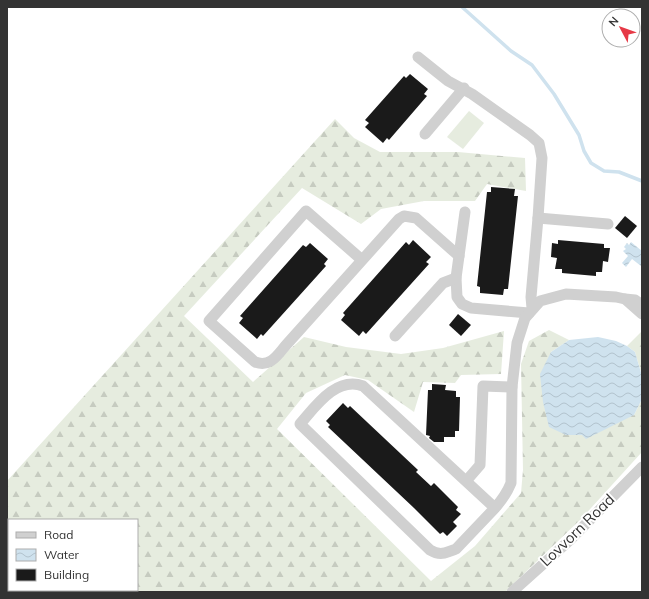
<svg xmlns="http://www.w3.org/2000/svg" width="649" height="599" viewBox="0 0 649 599" font-family="Mulish,sans-serif">
<style>
.forest{fill:url(#forest-firs);fill-rule:evenodd}
.pitch{fill:#e6ecdf}
.water{fill:url(#water-waves)}
.lines{fill:none;stroke-linecap:round;stroke-linejoin:round}
.stream{stroke:#cfe2ee;stroke-width:3.5}
.building{fill:#1a1a1a}
.minor{stroke:#d0d0d0;stroke-width:11}
.labels{text-anchor:middle;dominant-baseline:central;stroke-width:4;stroke-linejoin:round;paint-order:stroke}
.street-label{font-size:15px;fill:#333;stroke:#fff}
</style>
<defs>
<pattern id="forest-firs" width="22" height="20" patternUnits="userSpaceOnUse"><rect width="22" height="20" fill="#e6ecdf"/><path d="M5 1l3.5 6h-7zM16 11l3.5 6h-7z" fill="#c6cbc0"/></pattern>
<pattern id="water-waves" width="16" height="10" patternUnits="userSpaceOnUse"><rect width="16" height="10" fill="#cfe2ee"/><path d="M0 5q4-4 8 0t8 0" fill="none" stroke="#b2c2cd"/></pattern>
</defs>
<rect width="100%" height="100%" fill="#fff"/>
<g class="forest">
<path d="M335,119L354,138L380,152H458L525,158L526,191L487,184L475,201H424L381,209L361,224L302,188L184,316L253,382L304,337L346,347L401,354L443,348L504,331L501,374L461,375L455,383L423,382L414,412L368,380L345,375L306,393L277,429L431,581L475,546L521,493L523,470L521,364L529,341L549,330L569,340L551,352L566,435H582L634,415L642,399V452L581,519L505,592H7V481ZM9,520H137V590H9Z"/>
<polygon points="642,331 642,376 635,352 627,346"/>
</g>
<polygon class="pitch" points="469,111 484,123 463,149 447,137"/>
<g class="water">
<polygon points="631,242 642,251 642,264 641,266 632,259 626,267 622,263 628,256 623,251 626,249 624,247 627,243 629,245"/>
<polygon points="598,337 616,341 627,346 635,352 642,376 642,399 634,415 586,439 582,435 566,435 549,427 543,402 540,374 551,352 569,340"/>
</g>
<g class="lines">
<polyline class="stream" points="462,7 511,51 532,65 554,94 579,135 584,151 591,163 604,171 619,172 642,181"/>
</g>
<g class="building">
<polygon points="410,74 428,89 424,94 427,96 389,140 387,138 383,143 365,127 369,123 365,120 404,76 406,78"/>
<polygon points="491,187 515,189 514,196 518,196 508,289 504,289 503,295 480,293 480,287 477,286 487,192 491,192"/>
<polygon points="625,216 637,226 627,238 615,228"/>
<polygon points="413,240 431,257 426,262 429,264 366,334 363,331 359,336 341,320 345,315 343,313 406,242 409,245"/>
<polygon points="558,240 604,244 604,248 610,248 608,262 603,261 602,272 596,272 596,276 562,273 562,269 555,269 557,258 551,257 552,243 558,244"/>
<polygon points="310,243 328,259 324,264 326,266 263,336 261,334 257,339 239,323 243,318 240,316 303,245 306,247"/>
<polygon points="458,314 471,325 461,336 449,325"/>
<polygon points="432,384 446,385 445,390 456,391 456,397 460,397 459,431 455,431 455,437 444,437 444,442 434,442 429,438 430,436 426,435 428,390 432,390"/>
<polygon points="343,403 348,408 350,406 418,470 416,472 431,486 434,483 458,507 456,510 461,514 453,522 457,526 447,536 443,532 440,534 414,508 328,427 330,425 326,421"/>
</g>
<g class="lines">
<g class="minor">
<polyline points="418,57 448,81 472,94 530,135 539,143 542,158 538,218"/>
<polyline points="425,134 464,88"/>
<polyline points="465,212 456,278 457,297 462,304 471,308 529,313"/>
<path d="M362,260L306,211L209,321L255,362C271,368 278,354 287,344L399,219L404,216L416,218L459,256"/>
<polyline points="642,305 635,300 625,299 642,314"/>
<polyline points="532,308 531,297 538,218 608,224"/>
<polyline points="395,336 443,283 456,278"/>
<polyline points="467,480 480,465 483,386 512,387"/>
<path d="M495,508L363,386C336,376 315,407 300,424L430,550C440,556 446,553 456,549L495,508C502,500 507,493 511,483L512,387L517,343L525,318L540,301L566,294L616,297L625,299"/>
<polyline points="512,592 570,540 642,467"/>
</g>
</g>
<g class="labels">
<g class="street-label">
<text transform="translate(577 530) rotate(-44)">Lovvorn Road</text>
</g>
</g>
<rect width="649" height="599" fill="none" stroke="#333333" stroke-width="16"/>
<rect x="8" y="519" width="130" height="72" fill="#ffffff" stroke="#adadad"/>
<rect x="16" y="532" width="20" height="6" fill="#d0d0d0" stroke="#adadad"/>
<text x="44" y="539" font-size="12" fill="#333333">Road</text>
<rect x="16" y="549" width="20" height="12" fill="url(#water-waves)" stroke="#adadad"/>
<text x="44" y="559" font-size="12" fill="#333333">Water</text>
<rect x="16" y="569" width="20" height="12" fill="#1a1a1a" stroke="#adadad"/>
<text x="44" y="579" font-size="12" fill="#333333">Building</text>
<g transform="translate(621 28) rotate(311)"><circle r="19" fill="#ffffff" stroke="#adadad"/>
<path d="M0-3L7 15L0 10L-7 15Z" fill="#e63946"/>
<text y="-6" font-size="11" font-weight="bold" text-anchor="middle" fill="#333333">N</text>
</g>
</svg>
